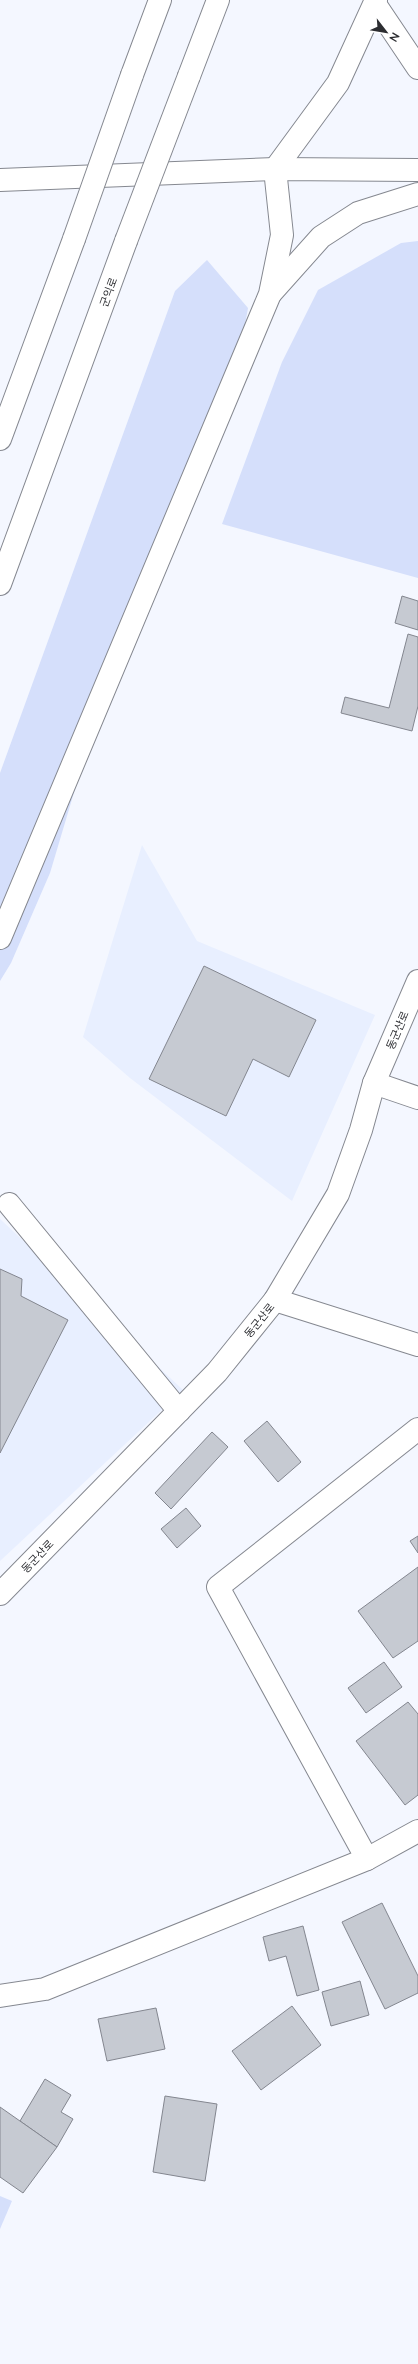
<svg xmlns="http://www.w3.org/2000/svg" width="418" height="2364" viewBox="0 0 418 2364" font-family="Lato,'Noto Sans KR',sans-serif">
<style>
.built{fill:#e8efff}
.green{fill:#d5dffb}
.building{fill:#c6cad2;stroke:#83868f}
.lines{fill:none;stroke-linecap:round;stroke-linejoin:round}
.street-casing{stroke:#858890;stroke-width:24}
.secondary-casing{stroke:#858890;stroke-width:24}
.highway-casing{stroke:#858890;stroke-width:24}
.street{stroke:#fff;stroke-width:22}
.secondary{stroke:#fff;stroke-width:22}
.highway{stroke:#fff;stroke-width:22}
.highway-bridge-casing{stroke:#858890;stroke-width:24;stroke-linecap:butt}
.highway-bridge{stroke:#fff;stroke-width:22}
.labels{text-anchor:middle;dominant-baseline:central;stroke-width:3;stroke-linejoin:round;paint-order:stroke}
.street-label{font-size:11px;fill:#2c2d31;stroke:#fff}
</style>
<rect width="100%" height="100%" fill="#f4f7ff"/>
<g class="built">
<polygon points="142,845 197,941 375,1015 292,1201 130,1078 83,1037"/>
<polygon points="0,1219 183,1390 0,1561"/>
</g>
<g class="green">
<polygon points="418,241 418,578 222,524 282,362 318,290 401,243"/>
<polygon points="207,260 248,308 238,364 115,655 50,873 11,963 0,981 0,773 175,291"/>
<polygon points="0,2196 12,2201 0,2229"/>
</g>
<g class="building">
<polygon points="402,596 418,601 418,630 395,623"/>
<polygon points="408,634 418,637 418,706 412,731 341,713 345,697 389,708"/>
<polygon points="204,966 316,1020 289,1077 253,1059 226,1116 149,1079"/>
<polygon points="0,1269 22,1279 21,1296 68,1320 0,1453"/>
<polygon points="267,1421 301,1462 278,1482 244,1441"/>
<polygon points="212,1432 228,1447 171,1509 155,1493"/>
<polygon points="186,1508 201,1526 177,1548 161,1529"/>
<polygon points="418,1536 418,1553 410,1541"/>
<polygon points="418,1567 418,1641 393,1658 358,1611"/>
<polygon points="384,1662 402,1687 366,1713 348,1688"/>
<polygon points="408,1702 418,1714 418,1795 405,1805 356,1741"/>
<polygon points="382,1903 418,1976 418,1993 385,2009 342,1922"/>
<polygon points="303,1926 319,1990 297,1996 286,1956 269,1961 263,1937"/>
<polygon points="360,1981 369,2015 331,2026 322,1992"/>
<polygon points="292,2006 321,2045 261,2090 232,2051"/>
<polygon points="156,2008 165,2049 107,2061 98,2019"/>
<polygon points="45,2079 71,2095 61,2112 73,2119 57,2147 20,2121"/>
<polygon points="165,2096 217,2104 205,2181 153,2172"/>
<polygon points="0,2107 57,2147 23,2193 0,2177"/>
</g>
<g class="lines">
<g class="street-casing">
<g id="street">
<polyline points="374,1083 418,1098"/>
<polyline points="9,1204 179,1411"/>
<polyline points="275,1300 418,1345"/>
<polyline points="367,1859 218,1587 418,1429"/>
<polyline points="0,1996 45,1989 367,1859 418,1831"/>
</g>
</g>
<g class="secondary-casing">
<g id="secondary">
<polyline points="0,180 275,169 418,170"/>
<polyline points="0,1594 217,1372 275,1300 338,1194 361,1130 374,1083 418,981"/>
</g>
</g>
<g class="highway-casing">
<g id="highway">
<polyline points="375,4 418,68"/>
<polyline points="132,75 160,0"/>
<polyline points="189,76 218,0"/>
<polyline points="271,293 321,237 358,213 418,194"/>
<polyline points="0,439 74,239"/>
<polyline points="0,584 126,241"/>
<polyline points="0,938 270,294 282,235 275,169 338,83 376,0"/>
</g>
</g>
<use href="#street" class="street"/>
<use href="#secondary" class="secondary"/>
<use href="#highway" class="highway"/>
<g class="highway-bridge-casing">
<g id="highway-bridge">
<polyline points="74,239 132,75"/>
<polyline points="126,241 189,76"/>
</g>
</g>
<use href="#highway-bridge" class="highway-bridge"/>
</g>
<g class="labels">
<g class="street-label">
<text transform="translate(108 292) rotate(-70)">군익로</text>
<text transform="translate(397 1030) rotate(-67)">동군산로</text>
<text transform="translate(259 1320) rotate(-51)">동군산로</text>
<text transform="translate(37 1556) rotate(-46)">동군산로</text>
</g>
</g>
<g transform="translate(386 32) rotate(121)" stroke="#ffffff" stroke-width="3" paint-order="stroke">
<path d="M0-3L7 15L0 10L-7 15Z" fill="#2c2d31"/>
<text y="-6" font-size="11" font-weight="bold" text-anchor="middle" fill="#2c2d31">N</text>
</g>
</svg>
